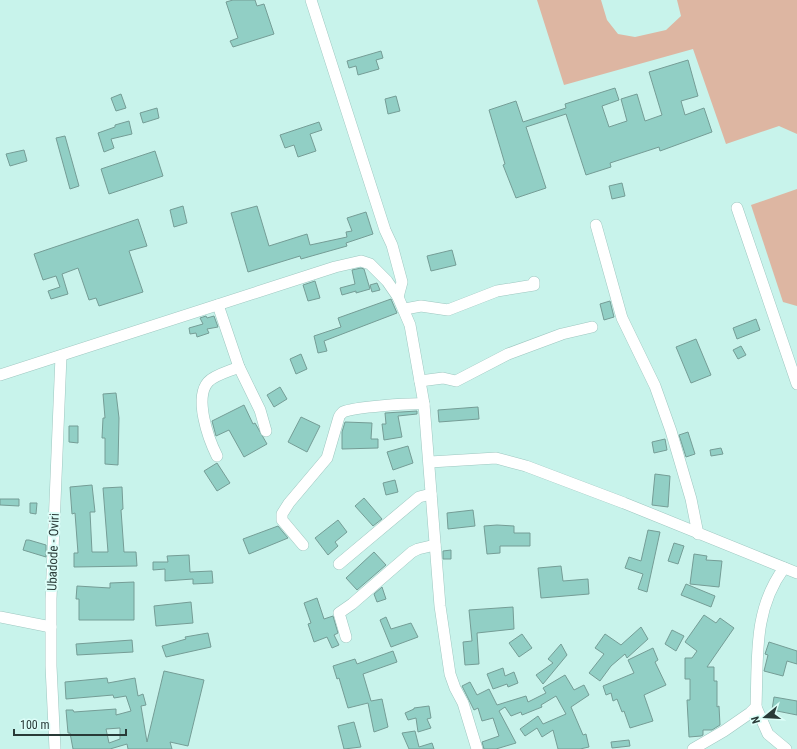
<svg xmlns="http://www.w3.org/2000/svg" width="797" height="749" viewBox="0 0 797 749" font-family="'Roboto Condensed',sans-serif">
<style>
.green{fill:#ddb6a2}
.building{fill:#91cfc5;stroke:#759d96;fill-rule:evenodd}
.lines{fill:none;stroke-linecap:round;stroke-linejoin:round}
.minor-casing{stroke:#9ec7c0;stroke-width:12}
.minor{stroke:#fff;stroke-width:11}
.labels{text-anchor:middle;dominant-baseline:central;stroke-width:4;stroke-linejoin:round;paint-order:stroke}
.street-label{font-size:13px;fill:#293a37;stroke:#dcfef8}
</style>
<rect width="100%" height="100%" fill="#c8f3eb"/>
<g class="green">
<polygon points="537,0 601,0 607,20 618,34 635,37 666,30 681,16 677,0 797,0 797,134 779,126 726,144 693,49 564,85"/>
<polygon points="797,189 797,306 783,302 751,205"/>
</g>
<g class="building">
<polygon points="233,0 255,0 257,6 264,4 274,34 233,47 230,41 238,38 226,2"/>
<polygon points="381,51 383,58 376,60 379,69 358,75 356,66 349,68 347,61"/>
<polygon points="688,60 698,96 681,101 685,115 704,108 712,132 660,151 659,147 610,163 611,167 586,175 566,114 526,127 546,188 516,198 503,165 505,164 489,110 516,101 523,122 566,108 565,104 615,88 619,100 602,106 609,127 627,121 621,99 637,94 645,121 662,115 649,72"/>
<polygon points="121,94 126,108 116,111 111,98"/>
<polygon points="396,96 400,111 388,114 385,99"/>
<polygon points="157,108 159,118 143,123 140,113"/>
<polygon points="129,121 132,134 111,139 114,148 104,152 98,133 115,127 115,125"/>
<polygon points="319,122 322,130 310,134 316,151 298,157 294,145 285,148 280,135"/>
<polygon points="65,136 79,186 70,189 56,138"/>
<polygon points="24,150 27,161 10,166 6,154"/>
<polygon points="155,151 163,176 109,194 101,169"/>
<polygon points="622,183 625,196 612,199 609,186"/>
<polygon points="183,206 187,223 174,227 170,210"/>
<polygon points="257,206 269,246 307,234 310,245 347,237 346,232 352,231 347,218 366,212 373,234 346,243 347,246 301,259 300,256 248,272 231,213"/>
<polygon points="138,219 147,246 129,251 143,292 99,306 96,298 89,300 78,268 62,274 68,294 51,299 48,291 60,287 56,276 43,280 34,254"/>
<polygon points="452,250 456,265 431,271 427,256"/>
<polygon points="361,268 364,269 370,289 356,293 356,291 342,295 340,288 355,284 352,270"/>
<polygon points="315,281 320,298 308,301 303,285"/>
<polygon points="377,283 380,290 372,292 370,285"/>
<polygon points="391,299 397,313 324,341 327,351 318,353 314,336 341,327 338,318"/>
<polygon points="610,301 614,317 604,320 600,304"/>
<polygon points="206,316 207,318 214,316 218,327 207,329 209,333 197,337 196,333 190,334 189,328 203,324 200,318"/>
<polygon points="756,319 760,330 737,339 733,328"/>
<polygon points="696,339 711,375 691,383 676,347"/>
<polygon points="741,346 746,355 738,359 733,350"/>
<polygon points="301,354 307,369 296,374 290,359"/>
<polygon points="280,387 287,399 274,407 267,395"/>
<polygon points="116,393 119,418 118,465 105,464 105,438 102,438 103,418 105,418 103,394"/>
<polygon points="244,405 253,424 255,423 267,444 244,457 229,430 216,436 212,421"/>
<polygon points="478,407 479,419 439,422 438,410"/>
<polygon points="417,411 417,414 398,416 402,437 384,440 382,424 386,424 385,413"/>
<polygon points="301,417 320,426 307,452 288,442"/>
<polygon points="345,422 372,423 371,439 378,439 378,448 342,449 342,432"/>
<polygon points="69,426 78,426 78,443 69,442"/>
<polygon points="688,432 695,454 686,457 679,435"/>
<polygon points="665,439 667,450 654,453 652,442"/>
<polygon points="408,446 413,463 393,470 387,452"/>
<polygon points="721,448 723,454 711,456 710,450"/>
<polygon points="217,463 230,483 217,491 204,471"/>
<polygon points="655,474 670,476 668,507 652,505"/>
<polygon points="395,480 398,492 386,495 383,483"/>
<polygon points="92,485 95,512 90,512 92,552 108,552 103,488 122,487 123,509 121,510 124,552 136,552 137,566 74,567 74,553 78,553 75,513 72,514 70,487"/>
<polygon points="364,498 382,519 373,526 355,506"/>
<polygon points="0,499 19,499 19,506 0,505"/>
<polygon points="30,503 37,503 36,514 30,513"/>
<polygon points="473,510 475,526 448,529 447,513"/>
<polygon points="338,520 347,532 335,542 338,546 328,555 315,538"/>
<polygon points="497,525 514,526 514,533 530,533 530,546 500,546 500,553 487,554 484,526"/>
<polygon points="278,526 288,538 249,554 243,539"/>
<polygon points="648,530 660,532 647,592 638,589 643,574 625,568 629,557 641,561"/>
<polygon points="26,540 29,540 46,545 46,557 23,550"/>
<polygon points="674,543 684,546 678,564 668,561"/>
<polygon points="451,550 451,559 443,559 443,551"/>
<polygon points="374,552 386,565 357,590 346,578"/>
<polygon points="694,554 707,556 706,560 722,561 719,587 690,584"/>
<polygon points="189,555 190,572 212,571 213,583 193,584 193,579 165,581 165,569 153,570 153,562 168,562 167,556"/>
<polygon points="561,566 563,581 588,579 589,594 541,598 538,568"/>
<polygon points="134,582 134,620 79,620 79,599 76,599 77,586 110,588 110,583"/>
<polygon points="686,584 715,596 711,607 681,595"/>
<polygon points="382,587 386,599 377,602 374,594"/>
<polygon points="317,598 324,619 333,616 338,633 334,635 339,645 332,648 327,637 314,642 308,624 311,623 304,603"/>
<polygon points="191,602 193,623 156,626 154,606"/>
<polygon points="513,607 514,629 477,633 479,664 465,665 463,642 472,641 469,610"/>
<polygon points="704,615 716,623 720,618 734,628 707,667 714,667 714,681 717,681 717,707 719,706 720,725 712,730 703,730 703,735 701,736 689,737 687,700 690,700 690,679 685,679 685,658 692,658 697,651 685,642"/>
<polygon points="386,617 391,629 411,623 418,637 391,647 380,620"/>
<polygon points="641,627 648,639 627,658 625,654 611,666 600,681 589,673 604,654 595,648 605,634 621,645"/>
<polygon points="672,630 684,636 676,651 665,644"/>
<polygon points="208,633 211,647 166,657 162,646 186,639 185,637"/>
<polygon points="522,634 532,648 519,657 509,643"/>
<polygon points="132,640 133,652 77,655 76,644"/>
<polygon points="769,642 797,651 797,664 787,661 783,676 764,671 768,655 765,654"/>
<polygon points="561,644 567,655 543,684 536,675 553,663 548,659"/>
<polygon points="653,648 658,660 655,662 666,685 644,695 653,721 630,728 624,711 622,712 617,699 613,701 611,693 606,695 603,686 634,673 628,660"/>
<polygon points="393,651 397,662 363,674 371,701 382,699 388,727 374,732 368,703 348,708 339,678 337,679 333,666 355,659 357,664"/>
<polygon points="503,668 505,676 514,672 518,683 508,687 507,684 493,689 487,674"/>
<path d="M164,671L204,680L188,746L170,742L172,749H128L127,744L110,749H73L70,733H68L66,710H73L74,712L116,709V715L131,711L126,696L114,698L113,695L66,699L65,682L107,678L108,683L135,678L138,696L143,694L146,705L141,706L147,742ZM120,728V739L109,743L106,729Z"/>
<polygon points="565,675 574,690 584,685 589,695 571,707 583,735 586,734 589,747 580,749 558,749 553,730 542,737 537,728 525,736 520,729 538,716 543,724 566,714 556,696 541,705 542,707 522,715 521,712 511,716 505,707 499,711 516,743 496,749 484,749 482,742 499,736 493,718 482,721 478,708 474,710 462,686 470,682 477,695 489,689 497,705 526,696 528,702 546,693 543,688"/>
<polygon points="774,697 797,701 797,715 772,710"/>
<polygon points="429,706 431,718 427,719 431,728 418,732 416,718 408,720 405,713 414,709 414,708"/>
<polygon points="354,722 361,747 344,749 338,726"/>
<polygon points="415,731 419,747 432,743 434,749 409,749 402,733"/>
<polygon points="629,740 630,746 612,748 611,742"/>
</g>
<g class="lines">
<g class="minor-casing">
<g id="minor">
<polyline points="311,0 385,230 392,245 402,282 398,297"/>
<polyline points="737,208 797,384"/>
<polyline points="596,225 622,318 655,386 671,431 691,499 698,534"/>
<polyline points="218,305 239,367 260,410 266,431"/>
<polyline points="405,309 421,306 448,310 497,291 534,285 534,282"/>
<polyline points="0,375 335,267 361,261 370,264 387,281 398,297 410,325 424,404 440,606 450,674 455,688 463,703 477,749"/>
<polyline points="420,381 443,378 456,381 508,354 562,334 592,327"/>
<path d="M217,456C208,438 194,398 208,382C214,375 230,371 239,367"/>
<polyline points="430,462 496,458 526,466 624,503 797,573"/>
<path d="M303,545L282,520V514L289,503L327,458L339,417C339,416 342,413 343,412C354,407 410,403 424,404"/>
<polyline points="339,564 419,497 431,494"/>
<polyline points="0,617 51,627"/>
<polyline points="346,637 339,613 352,604 412,552 418,549 435,545"/>
<polyline points="756,707 768,734 786,749"/>
<polyline points="55,749 51,666 51,599 61,356"/>
<path d="M693,749L724,731L750,713L756,707C758,657 753,610 784,568"/>
</g>
</g>
<use href="#minor" class="minor"/>
</g>
<g class="labels">
<g class="street-label">
<text transform="translate(53 552) rotate(-88)">Ubadode - Oviri</text>
</g>
</g>
<g transform="translate(765 717) rotate(252)" stroke="#dcfef8" stroke-width="3" paint-order="stroke">
<path d="M0-3L7 15L0 10L-7 15Z" fill="#293a37"/>
<text y="-6" font-size="11" font-weight="bold" text-anchor="middle" fill="#293a37">N</text>
</g>
<path d="M14 729v6h112v-6" fill="none" stroke="#293a37" stroke-width="2"/>
<text x="20" y="729" font-size="12" fill="#293a37" stroke="#dcfef8" stroke-width="3" paint-order="stroke">100 m</text>
</svg>
